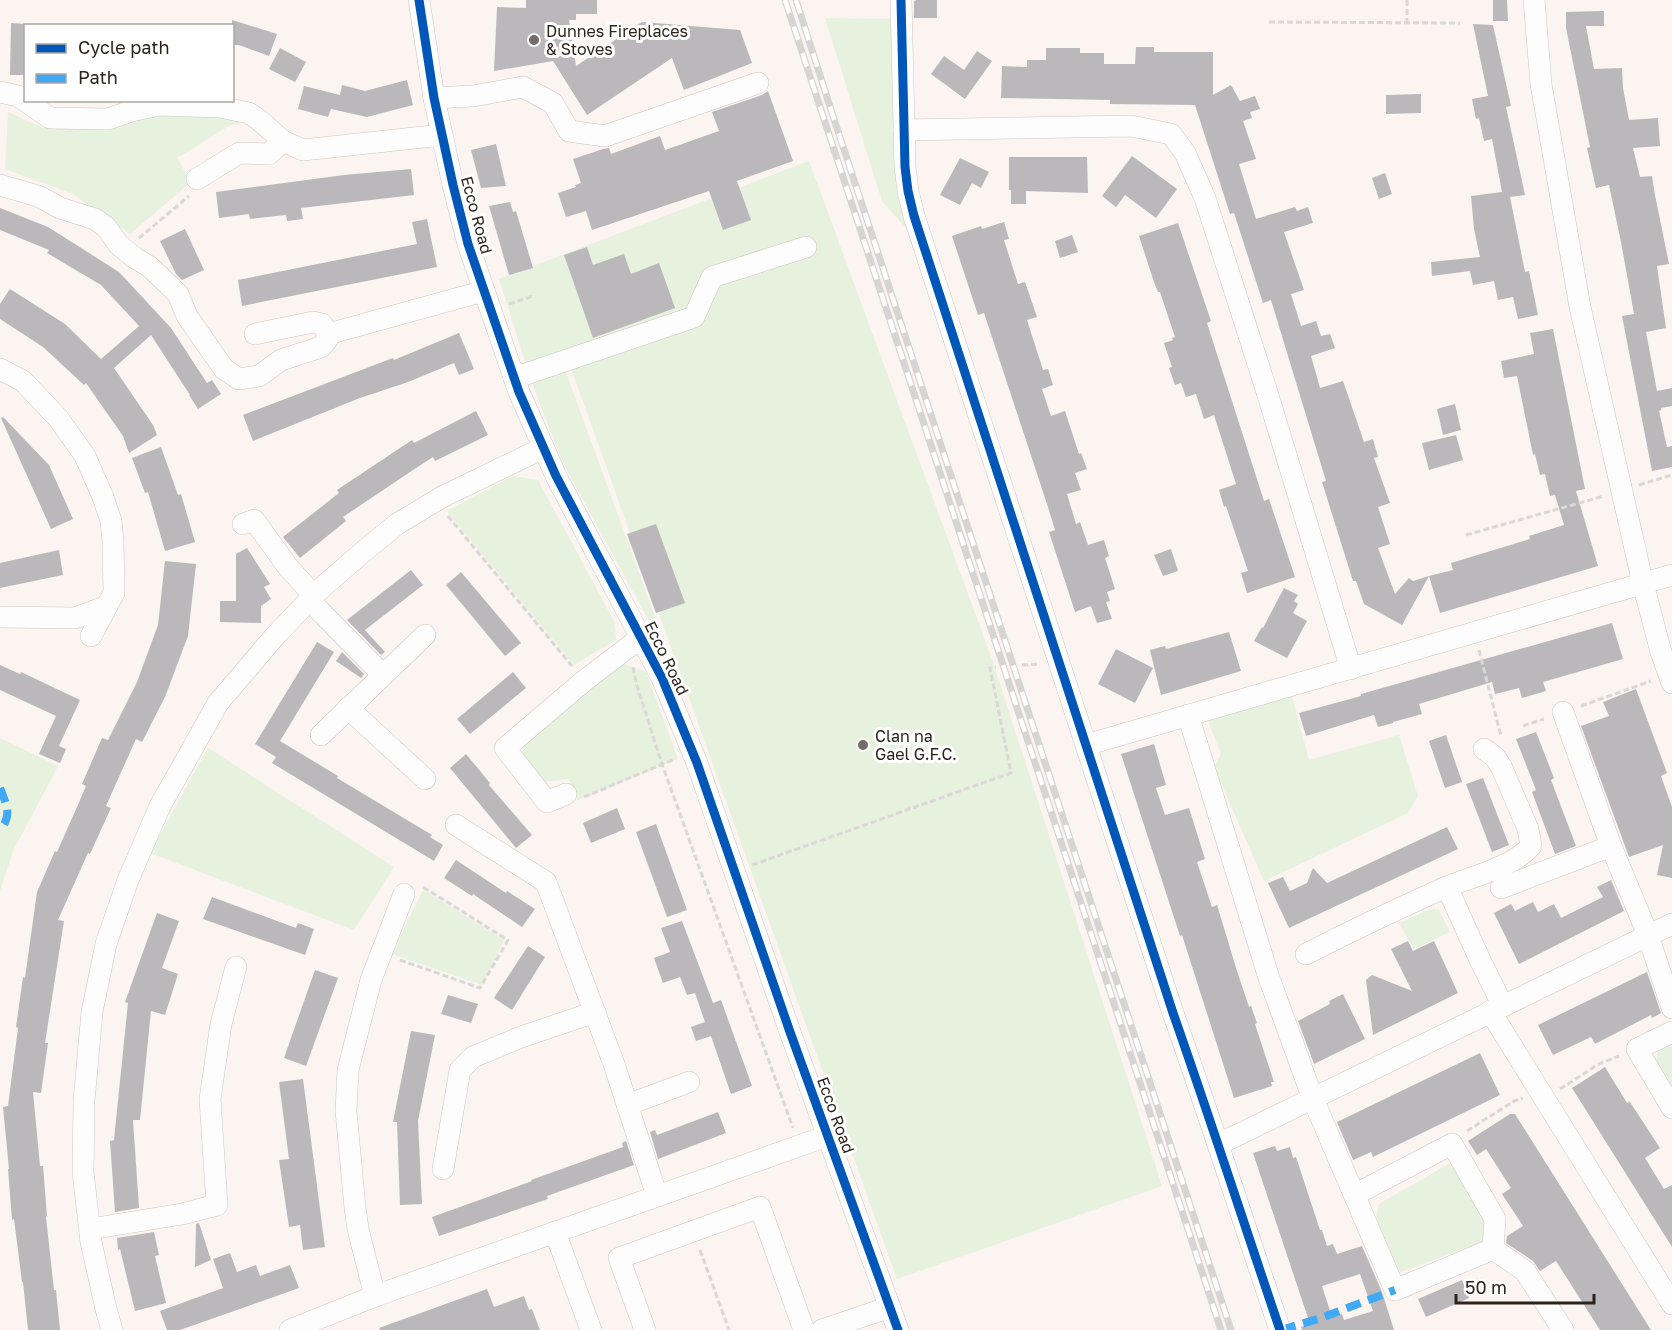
<svg xmlns="http://www.w3.org/2000/svg" width="1672" height="1330" viewBox="0 0 1672 1330" font-family="'Golos Text',sans-serif">
<style>
.green{fill:#e6f1de}
.building{fill:#bbb8bb;fill-rule:evenodd}
.lines{fill:none;stroke-linecap:round;stroke-linejoin:round}
.minor-casing{stroke:#cec6c1;stroke-width:22}
.path{stroke:#dad7d6;stroke-width:3;stroke-dasharray:6 3;stroke-linecap:butt}
.minor{stroke:#fefdfd;stroke-width:21}
.rail-casing{stroke:#d7d5d3;stroke-width:7}
.rail{stroke:#fff;stroke-width:4.5;stroke-dasharray:14;stroke-linecap:butt}
.quiet{stroke:#3fa9f5;stroke-width:8;stroke-dasharray:15 8;stroke-linecap:butt}
.cycleway-casing{stroke:#fff;stroke-width:13}
.cycleway{stroke:#0057b8;stroke-width:9}
.poi-dot{fill:#756c67;stroke:#fff;stroke-width:2}
.labels{text-anchor:middle;dominant-baseline:central;stroke-width:6;stroke-linejoin:round;paint-order:stroke}
.poi-label{font-size:16px;fill:#2d231d;stroke:#fff;text-anchor:start}
.street-label{font-size:16px;fill:#2d231d;stroke:#fff}
</style>
<rect width="100%" height="100%" fill="#fbf4f0"/>
<g class="green">
<polygon points="825,18 893,19 897,183 907,229 882,201"/>
<polygon points="169,111 244,121 229,126 177,158 191,182 130,234 73,194 5,169 8,112 43,128 117,128 140,116"/>
<polygon points="809,161 993,662 1162,1186 897,1279 571,368 565,370 672,663 562,461 531,380 499,279"/>
<polygon points="513,476 538,480 615,623 616,640 574,665 447,511"/>
<polygon points="618,662 646,672 678,759 578,800 568,779 544,782 522,753 525,744"/>
<polygon points="1292,696 1309,760 1399,735 1418,796 1408,813 1264,881 1214,767 1221,754 1208,721"/>
<polygon points="0,738 58,766 14,849 0,891"/>
<polygon points="208,748 394,867 354,930 150,853"/>
<polygon points="423,890 504,940 482,985 392,954"/>
<polygon points="1431,909 1439,910 1450,932 1414,949 1399,923"/>
<polygon points="1672,1042 1672,1089 1656,1065 1658,1050"/>
<polygon points="1452,1162 1488,1222 1482,1242 1398,1273 1376,1219 1379,1204"/>
</g>
<g class="building">
<polygon points="526,0 597,0 597,14 576,14 576,20 569,20 576,66 642,22 740,30 752,63 684,90 672,58 587,115 553,61 494,71 497,7 526,8"/>
<polygon points="917,0 937,0 937,18 914,18 914,1"/>
<polygon points="1493,0 1507,0 1508,21 1493,21"/>
<polygon points="1604,11 1604,26 1586,26 1594,69 1622,68 1623,88 1629,120 1658,118 1660,146 1633,148 1640,177 1652,176 1655,195 1669,264 1657,266 1666,328 1646,332 1657,391 1672,388 1672,406 1661,408 1661,410 1659,411 1667,447 1672,446 1672,467 1652,471 1622,316 1634,314 1621,242 1609,185 1596,188 1587,148 1590,147 1566,28 1566,12"/>
<polygon points="232,20 277,34 269,56 239,45 232,45"/>
<polygon points="11,23 26,24 26,75 10,75"/>
<polygon points="1473,24 1493,25 1511,106 1506,107 1525,195 1510,197 1525,272 1529,271 1538,315 1518,319 1513,297 1498,300 1494,281 1473,285 1470,271 1432,276 1431,262 1480,257 1474,229 1471,196 1502,192 1492,139 1484,141 1479,118 1476,119 1472,99 1488,96"/>
<polygon points="1136,47 1154,47 1154,52 1213,52 1213,95 1231,85 1240,101 1255,96 1260,109 1250,112 1252,118 1243,121 1256,159 1239,164 1256,219 1295,207 1297,211 1308,207 1313,223 1284,232 1304,290 1291,294 1301,326 1316,321 1321,336 1330,334 1335,348 1311,356 1320,388 1343,381 1364,442 1373,439 1378,457 1374,458 1390,503 1378,507 1390,544 1378,548 1395,594 1409,578 1413,581 1429,576 1402,625 1364,604 1356,581 1353,581 1322,482 1326,481 1271,300 1263,303 1234,213 1230,214 1195,105 1110,104 1110,100 1001,98 1002,66 1027,67 1027,60 1046,60 1046,48 1080,48 1080,53 1104,53 1104,64 1135,64"/>
<polygon points="280,48 306,62 295,82 269,69"/>
<polygon points="977,51 992,61 965,99 931,74 944,56 964,70"/>
<polygon points="407,80 413,105 367,117 331,109 328,117 298,109 304,86 340,95 342,85 365,91"/>
<polygon points="768,91 793,161 737,181 751,220 723,230 709,191 592,230 586,211 566,217 558,193 576,187 575,185 581,183 573,159 603,149 609,148 611,154 660,136 665,150 719,131 712,112 762,95"/>
<polygon points="1421,94 1421,113 1386,114 1386,95"/>
<polygon points="496,144 506,186 481,188 471,150"/>
<polygon points="1132,156 1177,189 1156,218 1125,195 1116,207 1102,196"/>
<polygon points="1009,157 1087,157 1088,193 1026,191 1026,204 1011,204 1011,190 1009,190"/>
<polygon points="960,158 989,172 981,188 972,183 960,205 940,195"/>
<polygon points="411,169 414,195 301,208 303,219 287,221 286,215 250,219 249,214 219,218 216,192 344,175"/>
<polygon points="1385,173 1392,194 1379,199 1372,178"/>
<polygon points="510,202 513,212 516,211 533,268 509,275 489,206"/>
<polygon points="0,208 48,227 119,272 171,328 207,383 212,380 221,394 198,409 189,395 190,395 151,335 114,368 153,425 157,435 129,453 123,436 86,383 84,385 43,347 0,319 0,304 10,289 65,324 101,359 139,326 101,285 47,253 49,250 0,230"/>
<polygon points="427,219 437,267 242,306 238,280 417,244 412,222"/>
<polygon points="1004,222 1009,239 1004,240 1018,284 1025,282 1037,317 1027,320 1043,370 1048,369 1053,385 1042,389 1051,416 1065,411 1079,454 1081,453 1087,469 1075,473 1081,490 1067,494 1076,524 1080,522 1088,545 1104,540 1109,556 1105,558 1115,589 1107,592 1110,601 1106,602 1112,619 1097,623 1091,606 1075,612 1049,532 1055,530 1047,504 984,313 978,315 952,236 981,226 982,229"/>
<polygon points="1178,223 1211,321 1207,323 1264,501 1269,499 1295,577 1247,593 1241,573 1248,571 1226,506 1224,507 1219,490 1236,484 1214,415 1204,419 1196,394 1186,397 1181,383 1175,385 1169,368 1172,367 1164,343 1173,340 1172,338 1175,337 1160,292 1158,292 1154,282 1139,236"/>
<polygon points="185,229 204,270 182,280 176,274 160,241"/>
<polygon points="1072,235 1078,252 1060,258 1055,241"/>
<polygon points="587,247 593,265 624,254 631,274 659,263 675,308 593,338 564,255"/>
<polygon points="1553,329 1585,489 1576,491 1598,566 1440,613 1429,576 1453,570 1451,563 1530,539 1529,536 1564,525 1555,495 1550,496 1545,474 1540,475 1535,454 1533,455 1517,376 1504,378 1501,361 1534,354 1530,333"/>
<polygon points="459,333 474,369 459,375 454,363 408,382 360,398 253,441 243,415 393,358 394,360"/>
<polygon points="1455,404 1461,430 1443,435 1437,409"/>
<polygon points="476,411 488,435 435,461 433,457 413,470 343,517 346,521 300,558 283,537 339,493 337,490 412,440 414,443"/>
<polygon points="3,417 49,465 73,519 51,529 1,418"/>
<polygon points="1456,435 1463,460 1429,470 1422,443"/>
<polygon points="161,447 178,495 181,494 195,542 165,551 148,492 145,493 132,458"/>
<polygon points="656,524 685,603 656,613 627,534"/>
<polygon points="247,548 270,584 264,587 271,599 261,606 261,623 220,622 220,601 236,601 236,554"/>
<polygon points="1171,549 1178,571 1163,576 1154,555"/>
<polygon points="59,550 63,575 0,588 0,563"/>
<polygon points="165,561 196,564 188,636 165,697 142,742 136,739 106,806 111,808 90,854 88,853 58,920 64,921 45,1043 48,1043 41,1093 33,1092 40,1166 43,1166 47,1216 46,1217 54,1290 56,1290 60,1330 28,1330 23,1282 22,1282 14,1219 12,1220 8,1169 9,1169 3,1107 8,1106 18,1028 16,1027 23,977 25,978 37,892 55,851 57,852 77,807 86,786 82,784 102,738 108,740 137,682 158,625"/>
<polygon points="411,570 423,585 365,630 385,652 381,655 347,620"/>
<polygon points="461,572 521,643 505,656 446,585"/>
<polygon points="1284,588 1298,595 1294,601 1298,604 1293,613 1307,621 1287,658 1254,641 1262,627 1263,628"/>
<polygon points="1612,623 1623,659 1543,682 1546,691 1522,698 1519,688 1495,694 1492,682 1419,704 1422,714 1393,722 1393,723 1378,727 1374,715 1306,736 1299,713 1361,696 1361,694"/>
<polygon points="1229,632 1241,671 1161,695 1150,650 1165,646 1166,649"/>
<polygon points="317,642 334,652 280,741 338,776 337,778 432,835 430,837 443,845 434,861 272,763 276,757 255,744"/>
<polygon points="1116,649 1153,668 1135,703 1098,684"/>
<polygon points="342,652 364,674 361,678 336,661"/>
<polygon points="0,665 20,674 21,672 80,700 59,746 66,749 60,763 39,754 56,716 0,690"/>
<polygon points="513,672 526,688 470,734 457,719"/>
<polygon points="1636,689 1667,773 1661,776 1672,807 1672,878 1657,875 1663,845 1629,857 1581,726 1609,716 1603,702"/>
<polygon points="1536,732 1554,778 1551,780 1576,846 1555,854 1532,792 1536,790 1516,739"/>
<polygon points="1446,735 1462,782 1445,788 1429,741"/>
<polygon points="1154,744 1166,785 1156,788 1165,815 1189,808 1205,859 1197,862 1212,907 1217,905 1237,971 1249,1007 1251,1006 1257,1023 1255,1024 1274,1082 1271,1082 1272,1086 1234,1098 1182,935 1180,936 1121,754"/>
<polygon points="466,754 490,783 489,785 532,835 516,848 450,768"/>
<polygon points="1483,778 1509,845 1492,852 1466,784"/>
<polygon points="617,808 625,829 591,843 583,823"/>
<polygon points="656,824 687,910 667,917 636,832"/>
<polygon points="1447,827 1458,849 1289,928 1268,883 1283,877 1290,891 1307,883 1313,868 1327,883"/>
<polygon points="456,860 506,893 507,891 535,909 522,927 473,894 472,896 444,878"/>
<polygon points="1611,880 1624,911 1519,964 1494,913 1511,904 1515,911 1533,902 1538,912 1554,904 1561,918 1603,897 1597,887"/>
<polygon points="212,897 296,928 298,923 314,929 305,955 203,919"/>
<polygon points="157,913 179,921 162,968 178,974 165,1015 151,1011 140,1120 133,1120 139,1208 115,1212 110,1141 114,1140 128,1003 125,1002"/>
<polygon points="682,921 713,1003 721,1000 752,1086 731,1094 711,1036 696,1041 691,1027 705,1022 695,993 687,995 680,977 663,983 654,958 670,952 661,928"/>
<polygon points="1408,941 1413,951 1434,941 1458,993 1373,1035 1366,980 1372,975 1412,991 1391,949"/>
<polygon points="528,946 545,957 512,1010 494,998"/>
<polygon points="315,970 338,978 306,1066 284,1058"/>
<polygon points="1647,972 1661,1013 1652,1018 1651,1015 1595,1044 1591,1037 1553,1055 1538,1025"/>
<polygon points="1343,994 1365,1039 1314,1064 1298,1021 1330,1004 1329,1001"/>
<polygon points="448,995 478,1004 471,1023 441,1014"/>
<polygon points="411,1031 435,1035 418,1121 422,1204 400,1205 397,1122 393,1122"/>
<polygon points="1480,1053 1500,1095 1373,1157 1371,1152 1353,1160 1337,1122"/>
<polygon points="1605,1067 1627,1103 1630,1102 1660,1148 1645,1158 1664,1189 1672,1185 1672,1247 1572,1088"/>
<polygon points="303,1079 325,1247 303,1250 300,1225 289,1227 279,1160 289,1159 279,1082"/>
<polygon points="718,1112 726,1133 658,1159 650,1132 655,1130 657,1135"/>
<polygon points="1510,1114 1515,1114 1651,1330 1600,1330 1556,1261 1540,1271 1533,1261 1506,1243 1507,1236 1523,1226 1502,1194 1511,1188 1486,1149 1477,1155 1468,1141"/>
<polygon points="626,1141 634,1165 547,1196 548,1199 439,1236 432,1217 532,1181 531,1180 623,1147 622,1143"/>
<path d="M1275,1146L1277,1151L1290,1147L1293,1158L1296,1157L1320,1230H1322L1327,1246L1333,1244L1337,1254L1362,1246L1382,1292L1394,1330H1302L1301,1327L1310,1324L1253,1153ZM1360,1274L1373,1311L1344,1320L1342,1314L1332,1317L1322,1286Z"/>
<polygon points="199,1223 211,1260 195,1267 196,1224"/>
<polygon points="154,1232 159,1255 155,1256 166,1303 135,1311 120,1249 118,1250 117,1238"/>
<polygon points="230,1253 237,1272 256,1265 260,1276 290,1265 299,1288 180,1330 167,1330 160,1311 223,1288 213,1259"/>
<polygon points="1462,1280 1469,1298 1426,1317 1418,1299"/>
<polygon points="487,1289 494,1307 524,1296 529,1310 532,1309 540,1330 380,1330 379,1328"/>
</g>
<g class="lines">
<g class="minor-casing">
<g id="minor">
<polyline points="419,0 434,98 453,185 468,244 519,392 556,476 662,678 697,763 790,1032 898,1330"/>
<path d="M901,0L905,167L908,191L914,216L1173,1013C1210,1118 1244,1224 1280,1330"/>
<polyline points="1534,0 1541,84 1580,307 1643,584 1661,652 1672,683"/>
<polyline points="0,92 18,96 50,118 108,119 131,111 159,105 220,107 249,113 259,120 283,141 303,150 442,135"/>
<polyline points="434,98 473,96 523,87 553,103 569,131 605,136 758,83"/>
<polyline points="904,130 1131,126 1171,134 1185,153 1205,198 1267,392 1351,669"/>
<polyline points="197,179 239,153 269,154 283,141"/>
<polyline points="0,185 38,196 60,208 95,219 106,227 119,245 135,258 150,267 178,294 187,316 224,369 239,379 259,376 281,360 321,347 327,340 328,334 322,324 313,322 255,334"/>
<polyline points="328,334 484,291"/>
<polyline points="0,369 23,381 58,418 85,456 103,497 111,521 113,541 114,593 91,636"/>
<polyline points="514,378 694,317 712,277 806,247"/>
<polyline points="243,524 254,520 288,567 314,596"/>
<polyline points="309,600 383,675"/>
<polyline points="0,617 75,618 107,606"/>
<polyline points="348,708 425,779"/>
<polyline points="1563,712 1611,846 1648,935 1672,1008"/>
<polyline points="1188,715 1268,975 1313,1099 1395,1290 1493,1249"/>
<polyline points="321,735 425,635"/>
<polyline points="1086,745 1672,575"/>
<polyline points="566,794 547,802 505,748 584,681 631,645 643,640"/>
<polyline points="456,825 546,882 614,1064 657,1196"/>
<polyline points="1447,887 1480,960 1503,1006"/>
<polyline points="1501,888 1611,846"/>
<path d="M1306,954C1351,931 1397,909 1444,888C1470,877 1512,868 1531,846L1528,829L1501,766L1495,757L1484,749"/>
<polyline points="1490,1011 1672,1304"/>
<polyline points="1672,1032 1637,1049 1672,1108"/>
<polyline points="627,1105 689,1082"/>
<polyline points="1219,1144 1672,924"/>
<polyline points="443,1169 460,1070 473,1057 521,1037 595,1012"/>
<polyline points="1354,1195 1452,1144 1495,1219 1493,1249"/>
<polyline points="90,1229 182,1214 217,1205 210,1099 221,1024 236,967"/>
<polyline points="555,1232 591,1330"/>
<polyline points="1493,1249 1525,1271 1563,1330"/>
<polyline points="375,1296 358,1229 355,1208 346,1111 348,1070 371,980 404,894"/>
<polyline points="112,1330 106,1309 91,1242 83,1172 84,1101 92,1012 106,944 128,880 160,806 218,703 275,636 318,591 364,551 397,524 442,497 543,448"/>
<polyline points="290,1330 375,1296 827,1136"/>
<polyline points="645,1330 619,1258 760,1207 804,1330"/>
<polyline points="822,1330 890,1307"/>
</g>
</g>
<g class="path">
<polyline points="1407,0 1407,22"/>
<polyline points="1269,22 1460,23"/>
<polyline points="139,238 189,196"/>
<polyline points="509,304 533,296"/>
<polyline points="1639,485 1672,475"/>
<polyline points="448,516 572,666"/>
<polyline points="1466,535 1604,496"/>
<polyline points="1479,650 1501,736"/>
<polyline points="1022,665 1040,664"/>
<polyline points="633,667 636,683 662,764 793,1128"/>
<polyline points="1581,706 1651,681"/>
<polyline points="1523,726 1544,719"/>
<polyline points="584,797 675,759"/>
<polyline points="752,865 1011,773 990,668 996,667"/>
<polyline points="400,960 480,988 508,940 423,887 421,888"/>
<polyline points="1560,1089 1599,1064 1619,1056"/>
<polyline points="1467,1131 1514,1101 1523,1098"/>
<polyline points="700,1250 729,1330"/>
</g>
<use href="#minor" class="minor"/>
<g class="rail-casing">
<g id="rail">
<polyline points="785,0 1221,1330"/>
<polyline points="796,0 833,116 1231,1330"/>
</g>
</g>
<use href="#rail" class="rail"/>
<g class="quiet">
<path d="M0,788C6,804 13,815 0,830"/>
<polyline points="1281,1330 1321,1318 1395,1290"/>
</g>
<g class="cycleway-casing">
<g id="cycleway">
<polyline points="419,0 434,98 453,185 468,244 519,392 556,476 662,678 697,763 790,1032 898,1330"/>
<path d="M901,0L905,167L908,191L914,216L1173,1013C1210,1118 1244,1224 1280,1330"/>
</g>
</g>
<use href="#cycleway" class="cycleway"/>
</g>
<g class="poi-dot">
<circle cx="534" cy="40" r="6"/>
<circle cx="863" cy="745" r="6"/>
</g>
<g class="labels">
<g class="poi-label">
<text x="546" y="31">Dunnes Fireplaces<tspan x="546" dy="18">&amp; Stoves</tspan></text>
<text x="875" y="736">Clan na<tspan x="875" dy="18">Gael G.F.C.</tspan></text>
</g>
<g class="street-label">
<text transform="translate(477 215) rotate(75)">Ecco Road</text>
<text transform="translate(667 658) rotate(64)">Ecco Road</text>
<text transform="translate(836 1115) rotate(70)">Ecco Road</text>
</g>
</g>
<rect x="24" y="24" width="210" height="78" fill="#ffffff" stroke="#aba7a5" stroke-width="1.5"/>
<rect x="36" y="44" width="30" height="9" fill="#0057b8" stroke="#aba7a5" stroke-width="1.5"/>
<text x="78" y="54" font-size="18" fill="#2d231d">Cycle path</text>
<rect x="36" y="74" width="30" height="9" fill="#3fa9f5" stroke="#aba7a5" stroke-width="1.5"/>
<text x="78" y="84" font-size="18" fill="#2d231d">Path</text>
<path d="M1456 1294v9h138v-9" fill="none" stroke="#2d231d" stroke-width="3"/>
<text x="1465" y="1294" font-size="18" fill="#2d231d" stroke="#ffffff" stroke-width="4.5" paint-order="stroke">50 m</text>
</svg>
